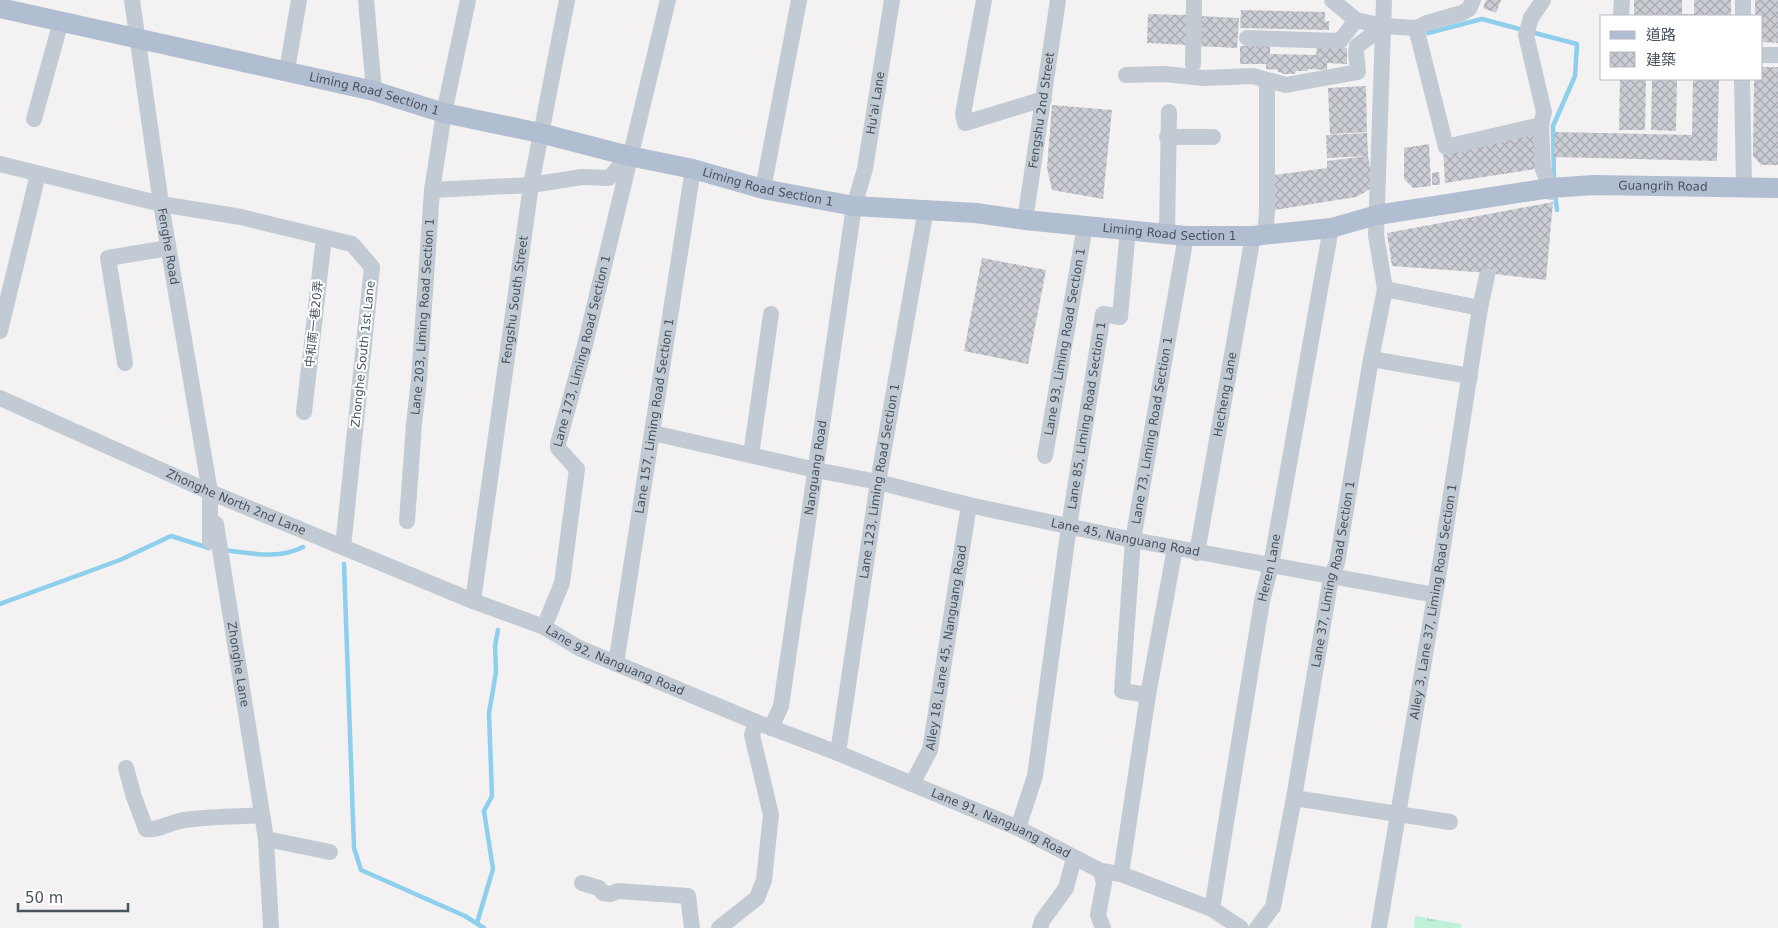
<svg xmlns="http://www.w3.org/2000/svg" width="1778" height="928" viewBox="0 0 1778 928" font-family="'DejaVu Sans','Noto Sans TC',sans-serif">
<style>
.park{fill:url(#park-tufts)}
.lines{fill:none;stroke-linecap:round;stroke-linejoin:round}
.stream{stroke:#8dcfed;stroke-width:4.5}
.building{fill:url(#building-cross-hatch)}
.minor{stroke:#c2cad3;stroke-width:16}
.major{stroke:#b1bdd0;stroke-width:20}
.labels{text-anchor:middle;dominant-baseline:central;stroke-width:4;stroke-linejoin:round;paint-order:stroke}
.street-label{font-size:12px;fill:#49525f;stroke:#fff}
</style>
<defs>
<pattern id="park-tufts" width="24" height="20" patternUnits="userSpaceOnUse" patternTransform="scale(1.25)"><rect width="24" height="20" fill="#c0f0d8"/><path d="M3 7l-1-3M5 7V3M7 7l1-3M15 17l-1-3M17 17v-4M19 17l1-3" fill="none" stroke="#9ec5b2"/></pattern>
<pattern id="building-cross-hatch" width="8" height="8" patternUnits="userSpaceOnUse" patternTransform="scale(1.25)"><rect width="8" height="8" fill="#cbcdd4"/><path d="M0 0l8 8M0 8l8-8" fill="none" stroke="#a7a9af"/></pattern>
</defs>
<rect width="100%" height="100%" fill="#f3f1f1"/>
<polygon class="park" points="1415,916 1461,924 1461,928 1414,928"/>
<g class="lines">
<g class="stream">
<polyline points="1531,32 1577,44 1575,76 1553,126 1554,181"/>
<polyline points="1428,33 1482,19 1523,30"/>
<polyline points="1555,194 1557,210"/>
<path d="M224,550C251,553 278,560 303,547"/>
<polyline points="344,564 354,848 361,870 465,916 484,928"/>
<polyline points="0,604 120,560 171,536 209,548"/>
<polyline points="477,923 493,869 484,811 492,796 489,713 496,672 495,646 498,630"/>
</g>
</g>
<g class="building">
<polygon points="1486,0 1501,0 1496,13 1483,8"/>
<polygon points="1634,0 1682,0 1682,14 1694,14 1694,0 1731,0 1731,16 1634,16"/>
<polygon points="1755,0 1778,0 1778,43 1762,42 1762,16 1755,16"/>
<polygon points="1241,10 1325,12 1325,22 1329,21 1329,30 1240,28"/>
<polygon points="1148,14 1188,15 1187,45 1147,43"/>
<polygon points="1198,16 1239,18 1237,48 1197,46"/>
<polygon points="1240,46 1270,46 1270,54 1316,55 1317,47 1347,48 1347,64 1327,63 1327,70 1308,69 1308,71 1296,71 1295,74 1283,74 1283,73 1278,72 1278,70 1266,69 1266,64 1240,64"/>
<polygon points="1762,67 1778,67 1778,165 1761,165 1753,156 1754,79 1762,79"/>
<polygon points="1620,79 1646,79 1645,130 1619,130"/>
<polygon points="1652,79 1677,79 1676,131 1651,130"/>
<polygon points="1693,79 1719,79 1717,161 1554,157 1555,132 1692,135"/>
<polygon points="1366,86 1367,132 1330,134 1328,88"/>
<polygon points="1052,105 1112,110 1103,199 1052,190 1047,168"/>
<polygon points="1367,133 1368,156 1327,158 1326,135"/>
<polygon points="1537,133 1536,169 1445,183 1443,149"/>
<polygon points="1429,144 1431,186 1413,188 1404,179 1404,148"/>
<polygon points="1368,156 1371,173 1370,189 1362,194 1356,197 1274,210 1274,175 1327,168 1327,161"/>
<polygon points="1439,172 1440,185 1432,185 1432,173"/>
<polygon points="1553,202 1546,280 1476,272 1392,266 1387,233"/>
<polygon points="982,258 1046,270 1028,364 964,351"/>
</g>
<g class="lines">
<g class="minor">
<path id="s1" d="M132,0L161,204L210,492V541"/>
<polyline points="366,0 374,91"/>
<polyline points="984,0 963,114 965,123 1044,99"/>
<polyline points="1332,0 1356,20 1384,26 1416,28 1427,23 1462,13 1469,9 1473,0"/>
<polyline points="1543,0 1531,18 1526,35 1544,112 1541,125 1543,169 1551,192"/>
<polyline points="1621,16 1622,0"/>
<polyline points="1743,16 1743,0"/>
<polyline points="1416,28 1446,147 1541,125"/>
<polyline points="1247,38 1340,41 1356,20"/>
<polyline points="1762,55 1778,55"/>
<polyline points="1193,64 1194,0"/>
<polyline points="287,70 299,0"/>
<polyline points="1126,75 1164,74 1204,78 1253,76 1286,85 1358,72 1356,52 1357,46 1384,26"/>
<polyline points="1742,79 1744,187"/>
<polyline points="34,119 61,21"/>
<polyline points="1167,137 1213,137"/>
<polyline points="0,164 161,204 241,217 352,244 372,267 343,547"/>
<polyline points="763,189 799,0"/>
<polyline points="432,190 531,185 582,177 609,178 627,158"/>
<path id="s2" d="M1025,220L1058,0"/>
<polyline points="1167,233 1169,112"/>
<polyline points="1265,235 1267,212 1267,81"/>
<polyline points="1385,289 1480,308"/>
<polyline points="0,331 38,174"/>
<polyline points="1371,359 1470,376"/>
<polyline points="125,363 108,258 168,248"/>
<path id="s3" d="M0,398L210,492L473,601L544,627L579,648L756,722L838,753L1018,828L1101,871L1121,874L1212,909L1241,928"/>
<polyline points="304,412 324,237"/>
<path id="s4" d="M653,433L816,470L878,482L969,505L1133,540L1435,595"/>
<polyline points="751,455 771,314"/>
<path id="s5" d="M1045,456L1085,226"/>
<path id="s6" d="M407,521L414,424L419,380L432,190L444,113L468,0"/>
<path id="s7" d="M216,524L266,839L271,928"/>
<path id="s8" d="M1197,553L1253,236"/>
<path id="s9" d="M473,601L531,185L567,0"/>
<path id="s10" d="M544,627L562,583L577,469L558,448V444L585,345L668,0"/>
<path id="s11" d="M616,664L693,169"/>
<path id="s12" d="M1148,695L1122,691L1133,540L1186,236"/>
<path id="s13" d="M771,728L781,706L854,206L865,169L892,0"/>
<path id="s14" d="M838,753L878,482L926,209"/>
<path d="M126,768L134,797L146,829C158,831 171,822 184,820C209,816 236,817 262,815"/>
<path id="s15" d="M912,784L930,750L969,505"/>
<polyline points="1294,798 1450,822"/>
<path id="s16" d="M1018,828L1035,776L1069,526L1103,314L1120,317L1128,229"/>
<polyline points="266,839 330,852"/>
<polyline points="1101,871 1104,883 1098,915 1103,928"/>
<polyline points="1121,874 1148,695 1175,548"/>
<polyline points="582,883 599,888 603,893 610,894 618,891 688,896 692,928"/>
<path id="s17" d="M1212,909L1262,601L1271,565L1331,228"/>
<path id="s18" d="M1379,927L1437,584L1480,308L1487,276"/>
<polyline points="719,928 757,898 764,880 771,815 752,735 756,722"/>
<polyline points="1040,928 1042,921 1066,888 1074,858"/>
<path id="s19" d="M1257,928L1273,907L1294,798L1331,577L1337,563L1371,359L1385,289L1376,235L1384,0"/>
</g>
<path class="major" id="s20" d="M0,8L374,91L444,113L540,133L629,156L693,169L763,189L854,206L976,213L1025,220L1186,236H1253L1331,228L1377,215L1550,188L1594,185L1778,188"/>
</g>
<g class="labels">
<g class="street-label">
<text stroke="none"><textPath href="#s20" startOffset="384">Liming Road Section 1</textPath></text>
<text stroke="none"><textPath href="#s13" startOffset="635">Hu'ai Lane</textPath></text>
<text stroke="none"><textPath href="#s2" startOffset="111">Fengshu 2nd Street</textPath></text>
<text stroke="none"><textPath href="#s20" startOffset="789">Liming Road Section 1</textPath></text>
<text stroke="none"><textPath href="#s20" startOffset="1692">Guangrih Road</textPath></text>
<text stroke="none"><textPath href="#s20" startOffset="1194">Liming Road Section 1</textPath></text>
<text stroke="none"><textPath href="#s1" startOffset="249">Fenghe Road</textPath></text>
<text stroke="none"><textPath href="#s9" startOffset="304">Fengshu South Street</textPath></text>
<text stroke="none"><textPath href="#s6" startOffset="205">Lane 203, Liming Road Section 1</textPath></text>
<text transform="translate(314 324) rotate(-84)">中和南一巷20弄</text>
<text stroke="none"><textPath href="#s5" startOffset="116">Lane 93, Liming Road Section 1</textPath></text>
<text stroke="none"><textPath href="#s10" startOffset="291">Lane 173, Liming Road Section 1</textPath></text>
<text transform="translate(363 354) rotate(-84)">Zhonghe South 1st Lane</text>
<text stroke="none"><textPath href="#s8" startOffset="161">Hecheng Lane</textPath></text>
<text stroke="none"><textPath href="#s11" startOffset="251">Lane 157, Liming Road Section 1</textPath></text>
<text stroke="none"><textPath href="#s16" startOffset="419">Lane 85, Liming Road Section 1</textPath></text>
<text stroke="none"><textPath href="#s12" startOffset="289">Lane 73, Liming Road Section 1</textPath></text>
<text stroke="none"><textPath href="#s13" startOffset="265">Nanguang Road</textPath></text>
<text stroke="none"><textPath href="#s14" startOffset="275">Lane 123, Liming Road Section 1</textPath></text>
<text stroke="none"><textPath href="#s3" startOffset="258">Zhonghe North 2nd Lane</textPath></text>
<text stroke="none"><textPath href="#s4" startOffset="484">Lane 45, Nanguang Road</textPath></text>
<text stroke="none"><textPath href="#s17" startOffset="346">Heren Lane</textPath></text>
<text stroke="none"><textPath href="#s19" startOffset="365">Lane 37, Liming Road Section 1</textPath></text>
<text stroke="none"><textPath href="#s18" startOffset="330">Alley 3, Lane 37, Liming Road Section 1</textPath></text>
<text stroke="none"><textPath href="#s15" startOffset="142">Alley 18, Lane 45, Nanguang Road</textPath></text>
<text stroke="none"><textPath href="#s3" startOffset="669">Lane 92, Nanguang Road</textPath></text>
<text stroke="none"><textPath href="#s7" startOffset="142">Zhonghe Lane</textPath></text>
<text stroke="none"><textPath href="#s3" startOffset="1088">Lane 91, Nanguang Road</textPath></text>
</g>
</g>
<rect x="1600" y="15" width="162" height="65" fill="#ffffff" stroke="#b6babf"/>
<rect x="1610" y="31" width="25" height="8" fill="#b1bdd0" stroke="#b6babf"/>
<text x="1646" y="40" font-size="15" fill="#49525f">道路</text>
<rect x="1610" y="52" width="25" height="15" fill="url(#building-cross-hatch)" stroke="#b6babf"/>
<text x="1646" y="65" font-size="15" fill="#49525f">建築</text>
<path d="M18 903v8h110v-8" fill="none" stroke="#49525f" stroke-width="2.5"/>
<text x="25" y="903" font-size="15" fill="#49525f" stroke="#ffffff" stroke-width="4" paint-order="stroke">50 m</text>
</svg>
